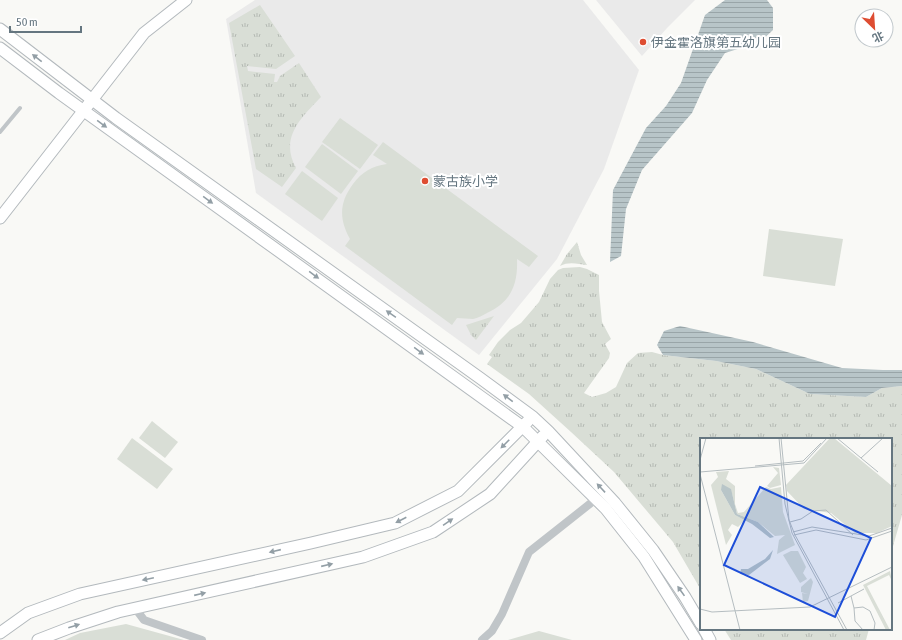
<svg xmlns="http://www.w3.org/2000/svg" width="902" height="640" viewBox="0 0 902 640" font-family="'Asap Condensed','Noto Sans SC',sans-serif">
<style>
.built{fill:#eaeaea}
.grass{fill:url(#grass-tufts)}
.park{fill:#d9ded6}
.water{fill:url(#water-rules)}
.lines{fill:none;stroke-linecap:round;stroke-linejoin:round}
.secondary-casing{stroke:#b3b9bd;stroke-width:13}
.lane{stroke:#c0c5c8;stroke-width:4}
.street{stroke:#c0c5c8;stroke-width:8}
.secondary{stroke:#fff;stroke-width:11}
.oneway{fill:#939fa6}
.poi-dot{fill:#de4d32;stroke:#fff;stroke-width:1.5}
.labels{text-anchor:middle;dominant-baseline:central;stroke-width:4;stroke-linejoin:round;paint-order:stroke}
.poi-label{font-size:13px;fill:#657680;stroke:#fff;text-anchor:start}
.inset-road{fill:none;stroke:#b5bdc0;stroke-width:1}
.view{fill:#1d4ed8;fill-opacity:0.15;stroke:#1d4ed8;stroke-width:2}
.inset-edge{fill:none;stroke:#657680;stroke-width:2}
</style>
<defs>
<pattern id="grass-tufts" width="24" height="20" patternUnits="userSpaceOnUse"><rect width="24" height="20" fill="#d9ded6"/><path d="M3 7l-1-3M5 7V3M7 7l1-3M15 17l-1-3M17 17v-4M19 17l1-3" fill="none" stroke="#b4b9b3"/></pattern>
<pattern id="water-rules" width="6" height="5" patternUnits="userSpaceOnUse"><rect width="6" height="5" fill="#b8c5c8"/><path d="M0 2.5h6" fill="none" stroke="#99a5a8"/></pattern>
</defs>
<rect width="100%" height="100%" fill="#f9f9f6"/>
<g class="built">
<polygon points="255,0 583,0 639,70 604,169 557,259 479,355 256,193 226,19"/>
<polygon points="596,0 695,0 667,28 642,56"/>
</g>
<g class="grass">
<path d="M260,5L295,56L276,69L247,66L248,71L275,74L274,82H277L280,76L299,63L321,97C302,117 279,137 296,168L282,187L256,169L229,23Z"/>
<path d="M577,242L581,255L587,265C578,264 569,261 560,266L567,254Z"/>
<polygon points="580,267 587,269 599,275 599,291 602,322 611,339 605,344 610,353 609,358 584,393 592,397 606,393 616,387 627,363 638,353 652,352 663,355 716,361 756,369 810,394 866,397 882,388 902,386 902,515 891,553 891,439 701,439 701,590 673,542 614,472 571,432 529,394 487,364 492,357 489,355 498,342 510,330 521,323 539,302 550,279 558,270 563,268"/>
<polygon points="494,316 476,340 471,335 466,325"/>
<polygon points="724,629 869,629 866,640 731,640"/>
</g>
<g class="park">
<polygon points="340,118 378,145 360,169 322,142"/>
<path d="M383,142L538,256L529,267L517,259C518,285 511,302 487,313C483,315 478,318 473,319C468,319 462,318 457,318L452,325L345,246L350,239C339,219 339,203 353,184C362,172 372,166 387,164L373,155Z"/>
<polygon points="322,144 358,171 341,194 305,167"/>
<polygon points="302,171 338,198 322,221 285,194"/>
<polygon points="769,229 843,239 835,286 763,276"/>
<polygon points="152,421 178,442 165,458 139,438"/>
<polygon points="132,438 173,469 157,489 117,459"/>
<polygon points="126,624 184,640 65,640 80,633"/>
<polygon points="539,631 572,640 508,640"/>
</g>
<g class="water">
<polygon points="725,0 767,0 773,8 773,30 760,42 725,53 707,80 692,113 642,170 626,209 621,256 610,262 613,190 646,128 666,106 681,83 705,15"/>
<polygon points="680,326 753,342 842,368 883,370 902,370 902,386 882,388 866,397 810,394 756,369 716,361 663,355 657,345 664,331"/>
</g>
<g class="lines">
<g class="secondary-casing">
<g id="secondary">
<polyline points="0,29 116,118 480,378 533,417 548,431 615,503 653,550 685,597 701,624"/>
<polyline points="0,48 59,93 523,427 606,509 644,557 696,640"/>
<polyline points="0,218 144,33 186,0"/>
<polyline points="704,629 710,640"/>
<polyline points="0,633 28,613 80,594 311,543 395,523 458,491 528,421"/>
<polyline points="38,640 69,628 118,612 363,557 433,532 490,494 543,436"/>
</g>
</g>
<polyline class="lane" points="0,132 20,108"/>
<g class="street">
<polyline points="135,608 144,620 202,640"/>
<polyline points="482,640 492,631 502,614 529,552 596,499"/>
</g>
<use href="#secondary" class="secondary"/>
</g>
<defs><path id="oneway-solid" d="M-6-.8H1V-3.2L6.5 0L1 3.2V.8H-6Z"/></defs>
<g class="oneway">
<use href="#oneway-solid" transform="translate(37 58) rotate(-142)"/>
<use href="#oneway-solid" transform="translate(102 124) rotate(36)"/>
<use href="#oneway-solid" transform="translate(208 200) rotate(36)"/>
<use href="#oneway-solid" transform="translate(314 275) rotate(36)"/>
<use href="#oneway-solid" transform="translate(391 314) rotate(-145)"/>
<use href="#oneway-solid" transform="translate(419 351) rotate(36)"/>
<use href="#oneway-solid" transform="translate(508 398) rotate(-143)"/>
<use href="#oneway-solid" transform="translate(505 444) rotate(135)"/>
<use href="#oneway-solid" transform="translate(601 488) rotate(-133)"/>
<use href="#oneway-solid" transform="translate(401 520) rotate(153)"/>
<use href="#oneway-solid" transform="translate(448 522) rotate(-34)"/>
<use href="#oneway-solid" transform="translate(275 551) rotate(167)"/>
<use href="#oneway-solid" transform="translate(327 565) rotate(-13)"/>
<use href="#oneway-solid" transform="translate(148 579) rotate(168)"/>
<use href="#oneway-solid" transform="translate(681 591) rotate(-125)"/>
<use href="#oneway-solid" transform="translate(200 594) rotate(-13)"/>
<use href="#oneway-solid" transform="translate(74 626) rotate(-18)"/>
</g>
<g class="poi-dot">
<circle cx="643" cy="42" r="4"/>
<circle cx="425" cy="181" r="4"/>
</g>
<g class="labels">
<g class="poi-label">
<text x="651" y="42">伊金霍洛旗第五幼儿园</text>
<text x="433" y="181">蒙古族小学</text>
</g>
</g>
<g transform="translate(700 438)">
<rect width="192" height="192" fill="#f9f9f6"/>
<path d="M73,29L79,30L81,47L70,50L67,48L78,35ZM29,33L26,41L35,48V66L38,75L44,74L66,49L71,51L81,49L83,74L95,107L77,116L79,102L85,97L75,98L58,84L37,76L32,56L21,52L35,77L45,82L38,89L32,86L28,92L32,97L26,107L11,47L18,39L16,34ZM111,140L113,144L108,163L103,164L102,155L108,156L101,154V149Z" fill="#d9ded6"/>
<path d="M190,133L192,143L189,137L167,148L190,192H186L163,147Z" fill="#d9ded6"/>
<path d="M130,0H134L192,48V88L177,95H155L131,75L104,71L87,53L86,47ZM91,113H98L106,129L103,135L107,141L100,145L83,117Z" fill="#d9ded6"/>
<path d="M22,46L31,51L37,76L58,84L74,99L70,100L52,86L35,77L21,52ZM73,112L70,121L49,137L40,136L41,131H48L65,121Z" fill="#b8c5c8"/>
<path class="inset-road" d="M79,0L85,66L92,95L144,192M81,0L89,82L95,97L147,192M137,0L161,20L183,0M161,20L178,34M0,22L6,0M55,28L103,23L121,5M0,34L104,25L127,0M0,36L40,192M90,84L101,81L113,73L126,72L153,97M93,94L112,89L169,98L192,90M94,97L116,92L166,102L192,93M164,151L151,158L154,170L163,169L170,173L175,185L174,192M138,165L151,158M154,170L155,183L163,192M0,171L12,174L110,169L192,129"/>
<path class="view" d="M60,49L171,100L135,179L24,127Z"/>
<rect width="192" height="192" class="inset-edge"/>
</g>
<g transform="translate(874 28) rotate(155)"><circle r="19" fill="#ffffff" stroke="#c1c8cc"/>
<path d="M0-3L7 15L0 10L-7 15Z" fill="#de4d32"/>
<text y="-6" font-size="11" font-weight="bold" text-anchor="middle" fill="#657680">北</text>
</g>
<path d="M10 26v6h71v-6" fill="none" stroke="#657680" stroke-width="2"/>
<text x="16" y="26" font-size="12" fill="#657680" stroke="#ffffff" stroke-width="3" paint-order="stroke">50 m</text>
</svg>
